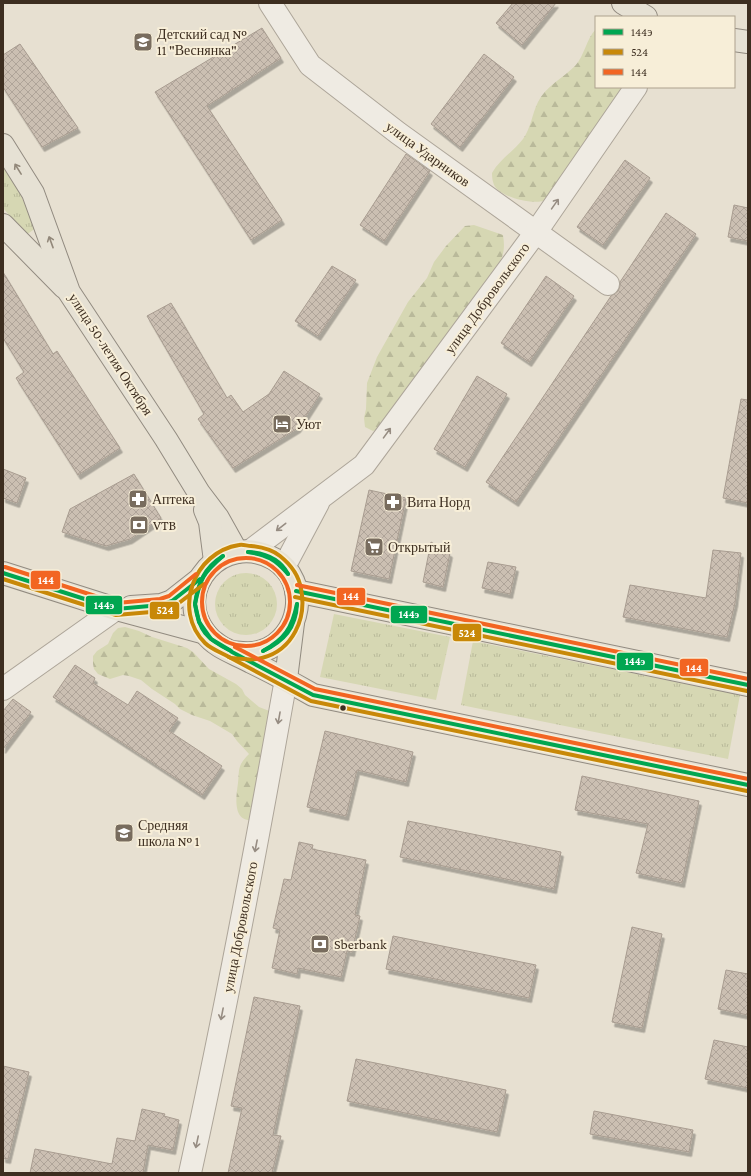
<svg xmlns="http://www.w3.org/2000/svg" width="751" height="1176" viewBox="0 0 751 1176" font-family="'Crimson Pro',serif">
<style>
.grass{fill:url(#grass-tufts)}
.forest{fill:url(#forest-firs)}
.building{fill:url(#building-cross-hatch);stroke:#a89c90;filter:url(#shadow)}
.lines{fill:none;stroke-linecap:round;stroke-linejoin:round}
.minor-casing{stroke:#ada599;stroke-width:24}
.major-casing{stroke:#928b80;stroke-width:24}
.minor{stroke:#efebe3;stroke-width:22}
.major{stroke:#e6e1d4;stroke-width:22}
.bus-1-casing{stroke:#f7eed8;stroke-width:7}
.bus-2-casing{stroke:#f7eed8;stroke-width:7}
.bus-3-casing{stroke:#f7eed8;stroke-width:7}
.bus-1{stroke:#00a651;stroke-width:4}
.bus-2{stroke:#c88808;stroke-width:4}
.bus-3{stroke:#f26522;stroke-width:4}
.oneway{stroke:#92887a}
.oneway2{stroke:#968c82}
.bus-dot{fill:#3d2e20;stroke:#f7eed8;stroke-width:1.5}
.labels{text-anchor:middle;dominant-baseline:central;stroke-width:4;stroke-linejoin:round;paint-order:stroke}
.poi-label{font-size:14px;fill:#3d2e20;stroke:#f7eed8;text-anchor:start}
.street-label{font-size:14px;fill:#3d2e20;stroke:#f7eed8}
.line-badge{stroke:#f7eed8;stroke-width:1.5}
.badge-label{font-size:11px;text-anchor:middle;font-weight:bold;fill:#fff}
</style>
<defs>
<pattern id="grass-tufts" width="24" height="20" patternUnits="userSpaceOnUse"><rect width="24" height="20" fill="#d6d7b3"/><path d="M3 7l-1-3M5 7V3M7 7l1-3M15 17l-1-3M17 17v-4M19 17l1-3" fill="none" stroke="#b9b99a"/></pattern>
<pattern id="forest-firs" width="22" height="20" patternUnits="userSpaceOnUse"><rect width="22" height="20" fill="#d6d7b3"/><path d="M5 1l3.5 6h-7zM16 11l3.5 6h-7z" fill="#b9b99a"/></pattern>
<pattern id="building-cross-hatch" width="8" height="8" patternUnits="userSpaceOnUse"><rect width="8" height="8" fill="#cbbfb2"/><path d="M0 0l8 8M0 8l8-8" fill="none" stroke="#afa499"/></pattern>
<filter id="shadow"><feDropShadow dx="2.5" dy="4.5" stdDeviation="0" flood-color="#0004"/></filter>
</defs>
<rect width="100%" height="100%" fill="#e7e0d1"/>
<g class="grass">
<polygon points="3,161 9,170 36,228 26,235 3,208"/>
<circle cx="246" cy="604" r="31"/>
<polygon points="334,614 450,637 436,700 320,677"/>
<polygon points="473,641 740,695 728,759 461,705"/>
</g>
<g class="forest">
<path d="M596,29V87H622L548,199C536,206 509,199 498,190C493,186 492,179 492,173C500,159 514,151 523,139C531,128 532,114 538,102C546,86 563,78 575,66C585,55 586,39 596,29Z"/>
<path d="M474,225L503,235C506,252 502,263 490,276L381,428L373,431L365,427L364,418L366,409L367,383L377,357L408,302L427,278L434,262L446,246L465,226Z"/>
<path d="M125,627L139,631L152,637L187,648L193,652L209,669L236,684L242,689L245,695L259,707L272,712L254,820C232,823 236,797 238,783C239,776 238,770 241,764C243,760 246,757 249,754L237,741L232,734L210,721L192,715L180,709L175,704L152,689L141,680L129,676L123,675L110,679L98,674L94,669L93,664V656L97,651L108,644L113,633L118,628Z"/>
</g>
<g class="building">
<polygon points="513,3 556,3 522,45 496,23"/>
<polygon points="262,28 281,58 207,106 282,220 251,240 155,92"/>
<polygon points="20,44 78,128 42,147 3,87 3,55"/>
<polygon points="484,54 514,77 460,147 431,124"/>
<polygon points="406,154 430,171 384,241 360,225"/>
<polygon points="625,160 650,178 603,245 577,227"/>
<polygon points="734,205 748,208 748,241 728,237"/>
<polygon points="666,213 696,234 516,502 486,482 611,296 618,291 620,286 620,282"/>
<polygon points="332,266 356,280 318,336 295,321"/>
<polygon points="3,272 53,354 57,351 120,448 78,475 16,378 24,372 3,338"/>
<polygon points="546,276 574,296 529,362 501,343"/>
<polygon points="171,303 227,398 231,395 243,412 269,394 284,371 320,394 298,428 233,468 198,419 204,414 147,316"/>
<polygon points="477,376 507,394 465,467 434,449"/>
<polygon points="741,399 748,400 748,503 723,498"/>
<polygon points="3,469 26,478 17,503 3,498"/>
<polygon points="134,474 161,518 130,539 106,546 62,532 70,509"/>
<polygon points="369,490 406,498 389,579 351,571"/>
<polygon points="431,542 450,553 443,587 423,582"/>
<polygon points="713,550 741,553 735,603 727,637 623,617 630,585 706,598"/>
<polygon points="488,562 516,567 510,594 482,588"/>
<polygon points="75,665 95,678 93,683 128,705 137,691 178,718 169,731 222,766 202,795 53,697"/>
<polygon points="13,699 31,712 3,749 3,711"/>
<polygon points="325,731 413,752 406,782 357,770 346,816 307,807"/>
<polygon points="582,776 699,801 682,883 636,873 648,824 575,810"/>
<polygon points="408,821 561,852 554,889 400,857"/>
<polygon points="299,842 313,845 312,849 366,860 355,915 360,916 352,952 347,951 341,977 298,968 297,974 272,968 280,930 273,928 284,879 291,880"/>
<polygon points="632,927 662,934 642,1028 612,1022"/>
<polygon points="393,936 536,965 529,998 386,969"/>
<polygon points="726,970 748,974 748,1015 718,1009"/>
<polygon points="254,997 300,1006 273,1135 281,1136 272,1173 228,1173 242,1108 231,1106"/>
<polygon points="714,1040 748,1047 748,1088 705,1079"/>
<polygon points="356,1059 506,1090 497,1132 347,1101"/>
<polygon points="3,1066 29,1072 8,1159 3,1158"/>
<polygon points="142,1109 165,1114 164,1116 179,1120 173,1150 148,1145 143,1173 30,1173 35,1149 112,1164 117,1138 135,1141"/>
<polygon points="594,1111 693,1130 689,1152 590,1134"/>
</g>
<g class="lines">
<g class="minor-casing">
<g id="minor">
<polyline points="270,3 310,65 398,133 608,284"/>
<polyline points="250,551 364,465 536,232 636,87"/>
<polyline points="284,567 318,503"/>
<polyline points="3,689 116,609"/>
<path d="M190,1173C226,1009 257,844 286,679"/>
</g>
</g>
<g class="major-casing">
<g id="major">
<polyline points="623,3 646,17"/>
<polyline points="734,40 748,42"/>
<polyline points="3,145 33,193 69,292 166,439 199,493 218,518 237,552"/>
<polyline points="3,225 64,287"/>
<polyline points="205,510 210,522 215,561"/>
<polyline points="3,573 116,609 205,633"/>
<polyline points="296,591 748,685"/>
<polyline points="131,607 161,605 172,601 200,579"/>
<path d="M232,652C242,653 252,655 262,651C301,639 311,581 274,559C223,530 171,589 205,633C216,648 235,653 251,662C272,672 292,683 313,695L748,785"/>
<polyline points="286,679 293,623"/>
</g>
</g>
<use href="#minor" class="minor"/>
<use href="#major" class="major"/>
<g class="bus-1-casing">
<g id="bus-1">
<path d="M248,552C264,553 280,559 288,574"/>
<path d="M248,552C267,555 275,559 288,574"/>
<polyline points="3,573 116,609 161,605 172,601 200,579"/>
<polyline points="296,591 748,685"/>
<polyline points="195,604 199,622 211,639 231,651"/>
<path d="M195,604C199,631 206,639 231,651"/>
<path d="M195,604C198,583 204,568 223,556"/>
<path d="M195,604C200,579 203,573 223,556"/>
<path d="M263,651C285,639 292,628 297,604"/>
<path d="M263,651C284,641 296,628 297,604"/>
<polyline points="232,652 313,695 748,785"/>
</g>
</g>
<g class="bus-2-casing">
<g id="bus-2">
<polyline points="3,579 116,615 163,611 175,606 204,584"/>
<polyline points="295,597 747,691"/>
<path d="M229,657C222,653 211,649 205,643C172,610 194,552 239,545C243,544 247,546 251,546C262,547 271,549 280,556C290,564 299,576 301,589C307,618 293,650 262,658C252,661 242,659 231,658"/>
<polyline points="229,657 311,701 747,791"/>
</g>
</g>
<g class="bus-3-casing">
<g id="bus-3">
<circle cx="246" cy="602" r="44"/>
<polyline points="5,567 117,603 160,599 169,596 196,574"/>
<polyline points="297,585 748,679"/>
<polyline points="235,647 315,689 748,779"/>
</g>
</g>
<use href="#bus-1" class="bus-1"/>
<use href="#bus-2" class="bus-2"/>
<use href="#bus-3" class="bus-3"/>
</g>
<defs><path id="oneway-shaft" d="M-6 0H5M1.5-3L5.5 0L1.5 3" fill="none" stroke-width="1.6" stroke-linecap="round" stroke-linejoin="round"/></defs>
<g class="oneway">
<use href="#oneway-shaft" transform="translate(18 169) rotate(-122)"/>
<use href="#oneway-shaft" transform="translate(51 242) rotate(-110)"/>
</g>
<g class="oneway2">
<use href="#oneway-shaft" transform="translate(555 204) rotate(-55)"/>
<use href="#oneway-shaft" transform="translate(387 433) rotate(-54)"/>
<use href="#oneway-shaft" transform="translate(281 527) rotate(142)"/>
<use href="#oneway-shaft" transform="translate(279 718) rotate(100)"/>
<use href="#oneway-shaft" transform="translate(256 846) rotate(101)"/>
<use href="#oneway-shaft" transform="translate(222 1014) rotate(101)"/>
<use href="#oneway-shaft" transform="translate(197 1142) rotate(102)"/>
</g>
<defs>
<g id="school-square" transform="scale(1)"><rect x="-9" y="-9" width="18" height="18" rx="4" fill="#786c5e" stroke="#f7eed8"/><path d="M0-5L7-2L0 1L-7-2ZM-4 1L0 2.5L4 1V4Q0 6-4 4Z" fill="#fff"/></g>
<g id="hotel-square" transform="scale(1)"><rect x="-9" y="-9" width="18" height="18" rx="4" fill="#786c5e" stroke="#f7eed8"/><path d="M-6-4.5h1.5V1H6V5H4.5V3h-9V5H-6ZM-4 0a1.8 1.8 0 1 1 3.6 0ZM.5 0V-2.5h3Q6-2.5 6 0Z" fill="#fff"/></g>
<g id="pharmacy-square" transform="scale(1)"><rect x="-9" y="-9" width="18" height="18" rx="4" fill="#786c5e" stroke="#f7eed8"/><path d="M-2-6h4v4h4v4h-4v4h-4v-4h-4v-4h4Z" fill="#fff"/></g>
<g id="bank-square" transform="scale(1)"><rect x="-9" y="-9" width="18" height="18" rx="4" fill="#786c5e" stroke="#f7eed8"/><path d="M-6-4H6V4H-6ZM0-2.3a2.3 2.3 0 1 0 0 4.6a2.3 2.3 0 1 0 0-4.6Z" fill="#fff"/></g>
<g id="supermarket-square" transform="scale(1)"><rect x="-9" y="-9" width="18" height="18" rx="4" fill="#786c5e" stroke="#f7eed8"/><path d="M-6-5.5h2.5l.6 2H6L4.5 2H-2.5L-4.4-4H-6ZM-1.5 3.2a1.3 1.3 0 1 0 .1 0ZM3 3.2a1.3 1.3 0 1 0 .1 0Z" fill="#fff"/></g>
</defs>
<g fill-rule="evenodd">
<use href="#school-square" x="143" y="42"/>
<use href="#hotel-square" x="282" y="424"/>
<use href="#pharmacy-square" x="138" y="499"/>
<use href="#pharmacy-square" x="393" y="502"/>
<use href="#bank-square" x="139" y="525"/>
<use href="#supermarket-square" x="374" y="547"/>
<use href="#school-square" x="124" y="833"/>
<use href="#bank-square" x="320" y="944"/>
</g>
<circle class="bus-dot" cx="343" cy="708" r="3.5"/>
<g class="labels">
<g class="poi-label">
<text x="157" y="34">Детский сад №<tspan x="157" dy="16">11 "Веснянка"</tspan></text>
<text x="296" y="424">Уют</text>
<text x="152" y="499">Аптека</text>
<text x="407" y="502">Вита Норд</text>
<text x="153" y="525">VTB</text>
<text x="388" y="547">Открытый</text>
<text x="138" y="825">Средняя<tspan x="138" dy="16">школа № 1</tspan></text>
<text x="334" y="944">Sberbank</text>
</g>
<g class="street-label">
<text transform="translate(428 154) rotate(36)">улица Ударников</text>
<text transform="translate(487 298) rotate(-54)">улица Добровольского</text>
<text transform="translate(111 354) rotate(57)">улица 50-летия Октября</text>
<text transform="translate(240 927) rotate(-79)">улица Добровольского</text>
</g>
</g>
<g class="line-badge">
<rect x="30" y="570" width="31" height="20" rx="4" fill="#f26522"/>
<rect x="336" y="587" width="30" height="19" rx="4" fill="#f26522"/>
<rect x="85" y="595" width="38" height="20" rx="4" fill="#00a651"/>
<rect x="149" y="601" width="31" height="19" rx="4" fill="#c88808"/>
<rect x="390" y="605" width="38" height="19" rx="4" fill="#00a651"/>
<rect x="452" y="623" width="30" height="19" rx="4" fill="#c88808"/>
<rect x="616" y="652" width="38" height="19" rx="4" fill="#00a651"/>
<rect x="679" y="658" width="30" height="19" rx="4" fill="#f26522"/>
</g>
<g class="badge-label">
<text x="46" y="584">144</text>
<text x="351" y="600">144</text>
<text x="104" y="609">144э</text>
<text x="165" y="614">524</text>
<text x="409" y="618">144э</text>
<text x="467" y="637">524</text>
<text x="635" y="665">144э</text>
<text x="694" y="672">144</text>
</g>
<rect width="751" height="1176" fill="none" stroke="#3d2e20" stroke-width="8"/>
<rect x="595" y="16" width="140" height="72" fill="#f7eed8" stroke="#ada18e"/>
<rect x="603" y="29" width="20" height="6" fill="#00a651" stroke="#ada18e"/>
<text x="631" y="36" font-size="12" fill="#3d2e20">144э</text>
<rect x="603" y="49" width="20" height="6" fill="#c88808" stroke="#ada18e"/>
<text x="631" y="56" font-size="12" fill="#3d2e20">524</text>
<rect x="603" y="69" width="20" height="6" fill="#f26522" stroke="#ada18e"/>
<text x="631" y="76" font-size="12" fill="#3d2e20">144</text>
</svg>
